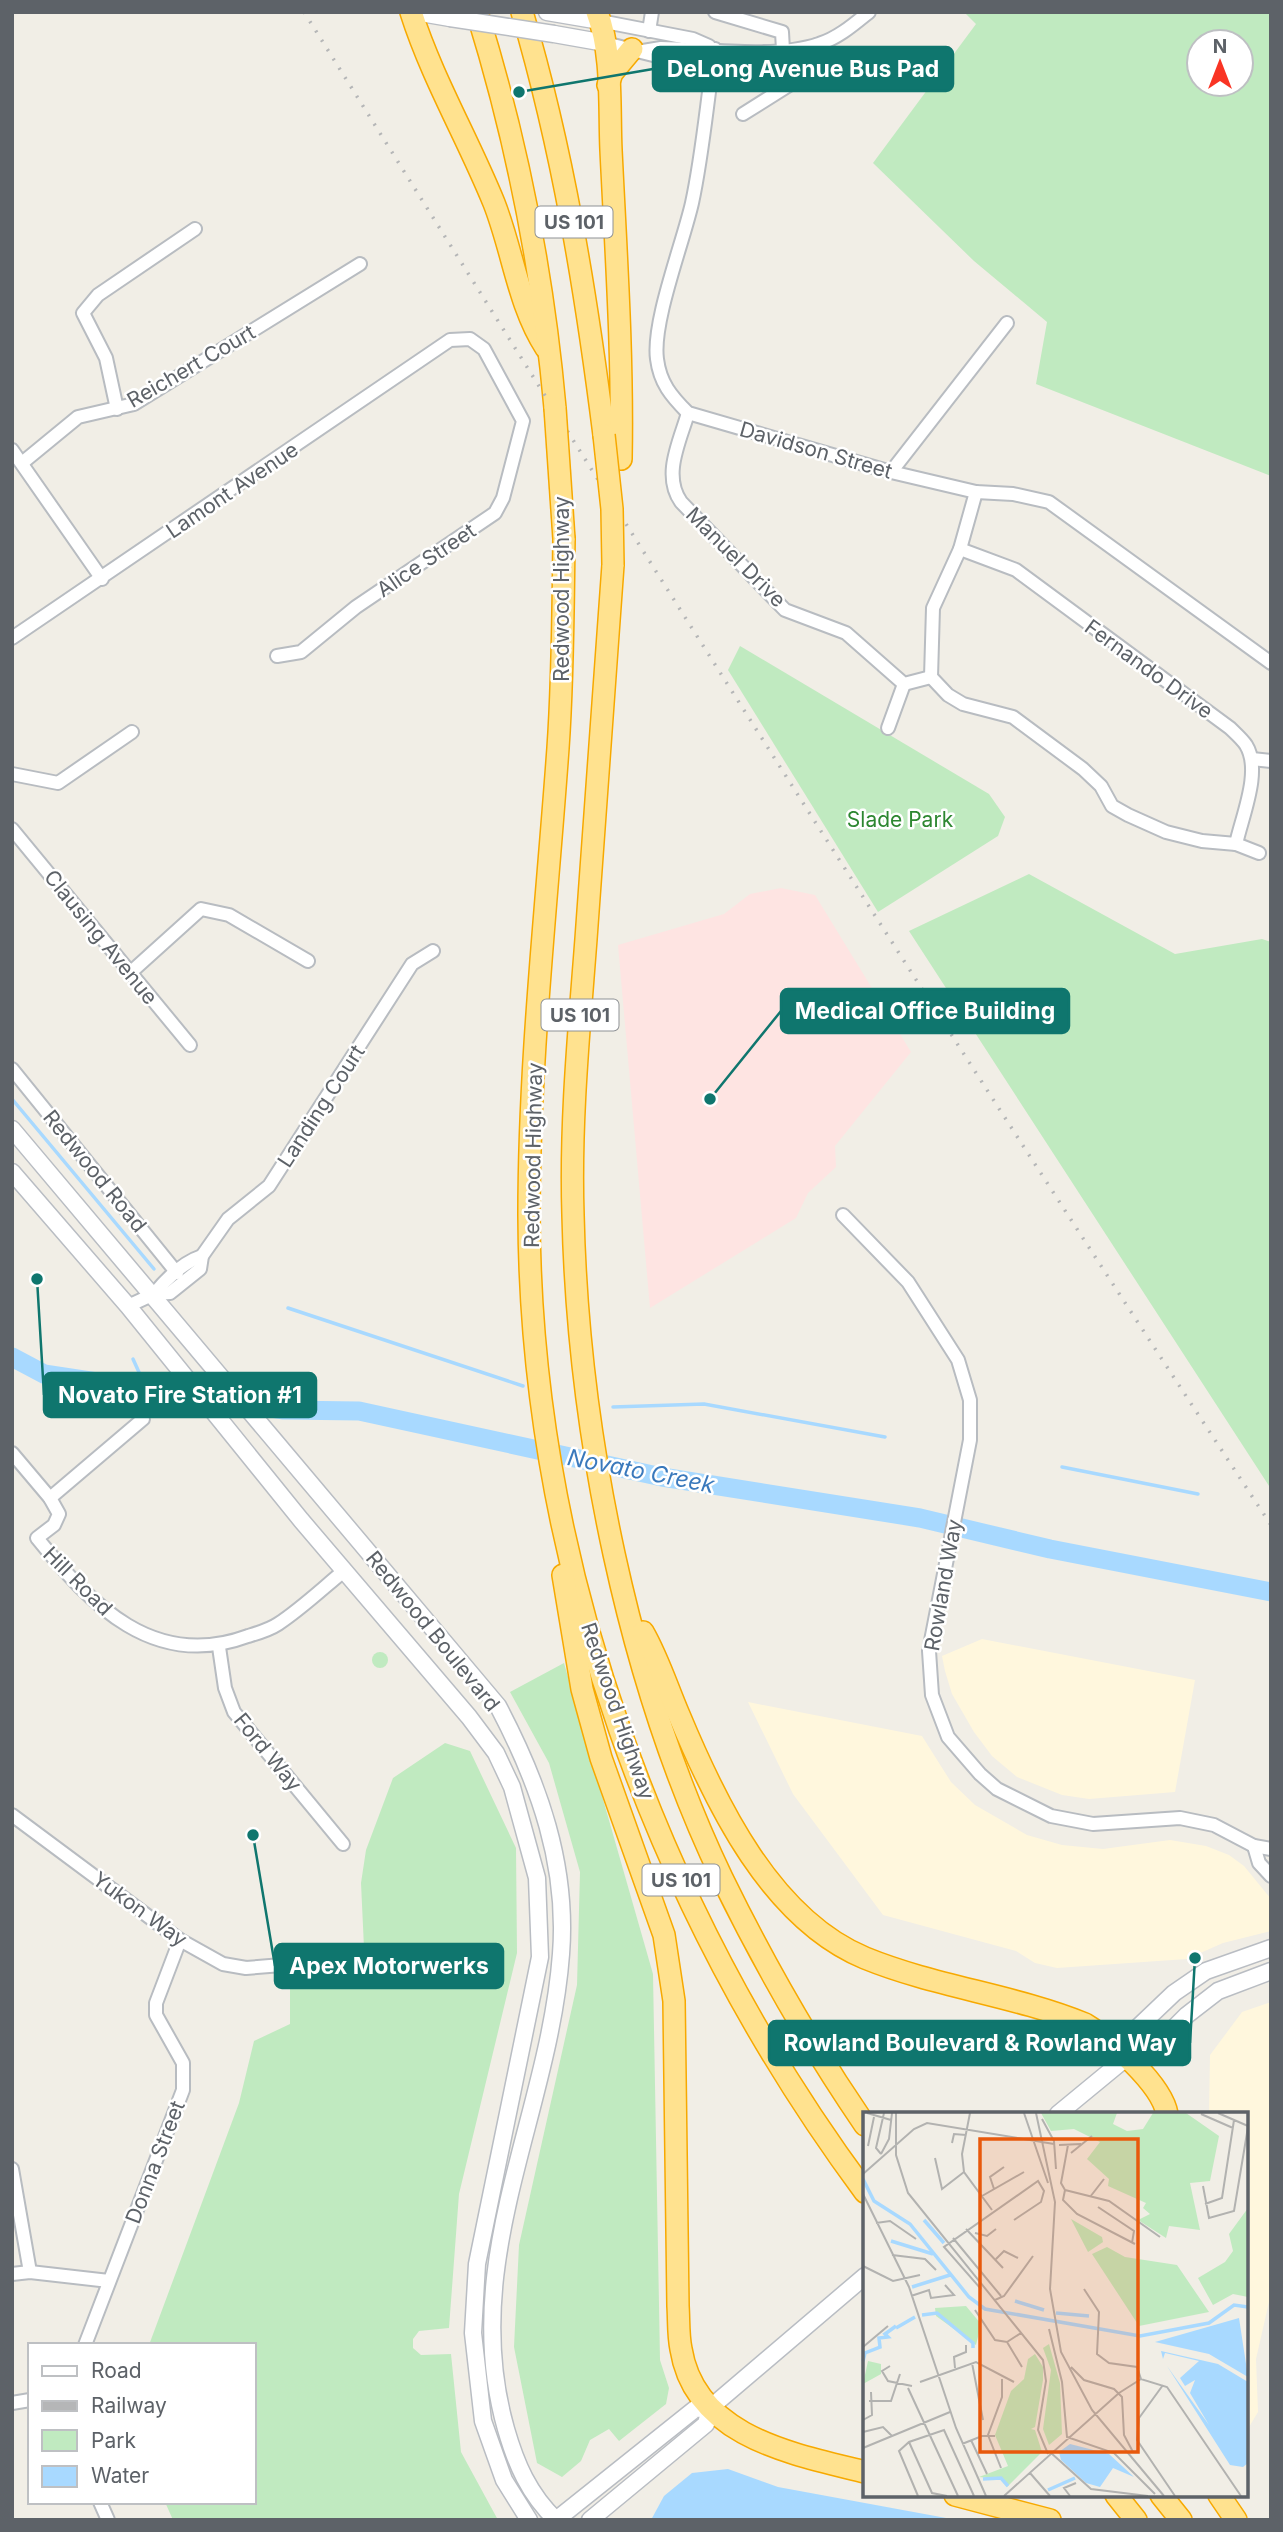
<svg xmlns="http://www.w3.org/2000/svg" width="1283" height="2532" viewBox="0 0 1283 2532" font-family="Inter,sans-serif">
<style>
.commercial{fill:#fff7dd}
.medical{fill:#fee4e2}
.green{fill:#c0eac0;fill-rule:evenodd}
.water{fill:#a8d9ff}
.lines{fill:none;stroke-linecap:round;stroke-linejoin:round}
.stream{stroke:#a8d9ff;stroke-width:3.5}
.river{stroke:#a8d9ff;stroke-width:19}
.street-casing{stroke:#b8bcc1;stroke-width:16}
.secondary-casing{stroke:#b9bdc3;stroke-width:19}
.highway-casing{stroke:#f7a900;stroke-width:24}
.street{stroke:#fff;stroke-width:12}
.secondary{stroke:#fff;stroke-width:16}
.highway{stroke:#ffe28f;stroke-width:21}
.rail{stroke:#b5b6b7;stroke-width:3.5;stroke-dasharray:2 9;stroke-linecap:butt}
.secondary-bridge-casing{stroke:#b9bdc3;stroke-width:19;stroke-linecap:butt}
.highway-bridge-casing{stroke:#f7a900;stroke-width:24;stroke-linecap:butt}
.secondary-bridge{stroke:#fff;stroke-width:16}
.highway-bridge{stroke:#ffe28f;stroke-width:21}
.labels{text-anchor:middle;dominant-baseline:central;stroke-width:5;stroke-linejoin:round;paint-order:stroke}
.shield{fill:#fff;stroke:#8e9195;stroke-width:2}
.shield-label{font-size:19px;font-weight:bold;fill:#5d6268}
.street-label{font-size:21px;fill:#5d6268;stroke:#fff}
.park-label{font-size:21px;fill:#2d8731;stroke:#fff}
.water-label{font-size:23px;font-style:italic;fill:#3a79bc;stroke:#fff}
.inset-river{fill:none;stroke:#a8d9ff;stroke-width:3.5}
.inset-road{fill:none;stroke:#b2b2b0;stroke-width:2}
.view{fill:#e8590c;fill-opacity:0.15;stroke:#e8590c;stroke-width:3.5}
.inset-edge{fill:none;stroke:#5d6268;stroke-width:3.5}
.leader{fill:none;stroke:#0f766e;stroke-width:2.5}
.callout-dot{fill:#0f766e;stroke:#fff;stroke-width:2.5}
.callout{fill:#0f766e;stroke:#0f766e;stroke-width:2.5}
.callout-label{font-size:23px;text-anchor:middle;font-weight:bold;fill:#fff}
</style>
<rect width="100%" height="100%" fill="#f1eee6"/>
<g class="commercial">
<polygon points="982,1639 1195,1680 1175,1792 1089,1799 1062,1795 1017,1777 992,1756 974,1732 952,1694 945,1671 942,1656"/>
<polygon points="748,1702 922,1736 951,1782 975,1805 1027,1835 1062,1845 1103,1849 1170,1840 1206,1846 1229,1855 1244,1866 1271,1899 1271,1931 1223,1943 1187,1959 1057,1968 1035,1963 1016,1951 883,1915 793,1794"/>
<polygon points="1271,2002 1271,2293 1256,2359 1258,2412 1246,2432 1246,2114 1209,2114 1210,2055 1242,2012"/>
</g>
<polygon class="medical" points="781,888 815,895 911,1052 835,1146 836,1167 808,1193 796,1218 650,1308 618,945 724,914 750,894"/>
<g class="green">
<path d="M964,12H1271V476L1036,384L1047,322L974,261L873,163L976,24ZM1241,42V84H1199V42Z"/>
<polygon points="740,646 989,794 1005,817 998,836 878,912 728,670"/>
<polygon points="1029,874 1175,954 1262,939 1271,942 1271,1489 909,931"/>
<circle cx="380" cy="1660" r="8"/>
<polygon points="564,1663 653,1974 660,2360 669,2388 666,2404 619,2441 609,2429 590,2440 581,2461 562,2477 537,2463 514,2347 519,2245 577,1985 580,1872 549,1763 510,1692"/>
<polygon points="445,1743 470,1751 516,1848 517,1953 459,2194 449,2328 419,2331 413,2339 413,2348 421,2355 451,2354 461,2452 498,2520 173,2520 165,2502 254,2502 254,2345 149,2345 239,2103 254,2041 290,2024 290,1986 300,1985 300,1972 306,1965 364,1948 361,1883 366,1850 393,1778"/>
</g>
<polygon class="water" points="728,2469 778,2487 957,2520 651,2520 664,2496 692,2473"/>
<g class="lines">
<g class="stream">
<polyline points="12,1099 154,1269"/>
<polyline points="288,1308 523,1386"/>
<polyline points="133,1359 147,1390"/>
<polyline points="613,1407 704,1404 885,1437"/>
<polyline points="1062,1467 1198,1494"/>
</g>
<polyline class="river" points="12,1357 44,1374 284,1410 359,1411 662,1477 920,1518 1050,1549 1271,1592"/>
<g class="street-casing">
<g id="street">
<polyline points="715,12 782,32 783,50"/>
<polyline points="600,21 693,39 709,46"/>
<polyline points="649,31 652,12"/>
<polyline points="605,43 661,57 694,61 705,67 710,81"/>
<path d="M715,49C707,100 703,152 692,203C683,243 652,322 657,359C660,383 671,396 688,413L891,472L976,492L1013,494L1049,502L1271,663"/>
<path d="M643,51L661,48C707,49 775,59 819,44C838,38 853,25 869,12"/>
<polyline points="743,114 813,70 817,63 817,45"/>
<polyline points="117,409 106,358 83,313 98,295 195,229"/>
<path d="M688,413C680,441 662,475 681,502L785,610L846,633L904,684L931,677"/>
<polyline points="12,450 102,579"/>
<polyline points="22,463 78,417 134,404 360,264"/>
<polyline points="891,472 1007,323"/>
<polyline points="976,492 960,549 933,608 931,677 948,695 963,704 1013,717 1083,769 1101,786 1112,806 1128,815 1166,832 1202,841 1236,844 1259,853"/>
<path d="M960,549L1016,570L1230,728C1235,733 1242,739 1246,745C1262,771 1242,816 1236,844"/>
<polyline points="12,638 450,340 470,339 484,349 523,421 503,498 495,513 356,607 301,652 277,656"/>
<polyline points="888,728 904,684"/>
<polyline points="1252,759 1271,761"/>
<polyline points="12,774 58,783 132,732"/>
<polyline points="12,829 190,1045"/>
<polyline points="130,973 201,909 229,915 308,961"/>
<polyline points="12,1069 177,1273"/>
<polyline points="843,1215 908,1282 958,1360 970,1400 970,1440 929,1651 932,1695 948,1737 980,1774 997,1789 1051,1816 1093,1824 1180,1818 1214,1825 1254,1846 1271,1849"/>
<path d="M154,1294C166,1279 184,1262 202,1256"/>
<polyline points="128,1306 154,1294 170,1293 200,1269 202,1256 228,1219 269,1186 412,964 433,951"/>
<path d="M12,1453L50,1498L59,1514L54,1525L37,1538C91,1605 154,1671 248,1636C258,1633 269,1630 278,1624C301,1609 323,1588 345,1570"/>
<polyline points="50,1498 143,1419"/>
<polyline points="219,1647 225,1688 234,1712 343,1844"/>
<polyline points="12,1815 180,1940 223,1964 246,1968 282,1965"/>
<polyline points="1254,1846 1259,1863 1271,1876"/>
<polyline points="12,2169 30,2272"/>
<polyline points="12,2274 30,2272 109,2281"/>
<polyline points="85,2345 183,2090 183,2063 156,2015 156,2003 180,1940"/>
<polyline points="12,2403 30,2400"/>
<polyline points="100,2502 108,2520"/>
</g>
</g>
<g class="secondary-casing">
<g id="secondary">
<polyline points="415,12 450,18"/>
<polyline points="547,12 600,21"/>
<polyline points="554,34 605,43"/>
<path d="M12,1129L498,1706C539,1784 568,1865 561,1954C549,2116 458,2262 506,2429C516,2464 529,2494 556,2520"/>
<polyline points="12,1172 128,1306 301,1520 469,1717 496,1753 512,1787 537,1878 540,1957 477,2264 473,2333 483,2421 504,2480 529,2520"/>
<polyline points="1126,2058 1132,2033 1174,1993 1206,1971 1271,1948"/>
<polyline points="1058,2114 1126,2058 1151,2051 1187,2015 1218,1991 1271,1971"/>
<polyline points="556,2520 695,2409 710,2408"/>
<polyline points="590,2520 706,2424 710,2408 865,2276"/>
</g>
</g>
<g class="highway-casing">
<g id="highway">
<path d="M411,12C432,78 468,139 494,203C513,251 518,305 546,348"/>
<path d="M477,12C517,141 543,273 555,408"/>
<path d="M522,12C563,151 586,292 604,435"/>
<path d="M597,12C613,54 609,106 611,150C616,253 623,356 621,459"/>
<polyline points="608,85 612,73 632,49"/>
<path d="M564,539C563,609 563,678 558,748C547,903 529,1059 529,1215C530,1564 658,1913 865,2192"/>
<path d="M613,565C604,690 595,814 586,939C579,1031 570,1123 573,1215C578,1432 628,1682 722,1878C764,1964 811,2046 865,2125"/>
<path d="M563,1575L582,1689L601,1758L664,1935L674,2001L678,2306C679,2320 678,2335 681,2349C695,2437 793,2454 865,2472"/>
<path d="M643,1632C658,1658 667,1687 679,1715C716,1804 771,1919 865,1958C936,1987 1014,1995 1085,2024C1110,2039 1162,2084 1167,2114"/>
<polyline points="955,2495 1050,2520"/>
<polyline points="1116,2495 1136,2520"/>
<polyline points="1161,2495 1181,2520"/>
<polyline points="1219,2495 1236,2520"/>
</g>
</g>
<use href="#street" class="street"/>
<use href="#secondary" class="secondary"/>
<use href="#highway" class="highway"/>
<path class="rail" d="M304,12C622,519 941,1026 1271,1525"/>
<g class="secondary-bridge-casing">
<polyline id="secondary-bridge" points="450,18 554,34"/>
</g>
<g class="highway-bridge-casing">
<g id="highway-bridge">
<polyline points="555,408 564,539"/>
<polyline points="604,435 612,509 613,565"/>
</g>
</g>
<use href="#secondary-bridge" class="secondary-bridge"/>
<use href="#highway-bridge" class="highway-bridge"/>
</g>
<g class="labels">
<g class="shield">
<rect x="535.5" y="206.5" width="77" height="31" rx="5"/>
<rect x="541.5" y="999.5" width="77" height="31" rx="5"/>
<rect x="642.5" y="1864.5" width="77" height="31" rx="5"/>
</g>
<g class="shield-label">
<text x="574" y="222">US 101</text>
<text x="580" y="1015">US 101</text>
<text x="681" y="1880">US 101</text>
</g>
<g class="street-label">
<text transform="translate(191 366) rotate(-30)">Reichert Court</text>
<text transform="translate(816 450) rotate(16)">Davidson Street</text>
<text transform="translate(232 490) rotate(-34)">Lamont Avenue</text>
<text transform="translate(736 557) rotate(45)">Manuel Drive</text>
<text transform="translate(426 560) rotate(-34)">Alice Street</text>
<text transform="translate(561 589) rotate(-90)">Redwood Highway</text>
<text transform="translate(1149 669) rotate(36)">Fernando Drive</text>
<text transform="translate(101 937) rotate(51)">Clausing Avenue</text>
<text transform="translate(321 1106) rotate(-57)">Landing Court</text>
<text transform="translate(533 1155) rotate(-89)">Redwood Highway</text>
<text transform="translate(95 1171) rotate(51)">Redwood Road</text>
<text transform="translate(78 1581) rotate(45)">Hill Road</text>
<text transform="translate(943 1585) rotate(-80)">Rowland Way</text>
<text transform="translate(433 1631) rotate(51)">Redwood Boulevard</text>
<text transform="translate(618 1711) rotate(71)">Redwood Highway</text>
<text transform="translate(268 1752) rotate(51)">Ford Way</text>
<text transform="translate(140 1909) rotate(36)">Yukon Way</text>
<text transform="translate(155 2162) rotate(-69)">Donna Street</text>
</g>
<g class="park-label">
<text x="900" y="819">Slade Park</text>
</g>
<g class="water-label">
<text transform="translate(641 1471) rotate(11)">Novato Creek</text>
</g>
</g>
<g transform="translate(863 2112)">
<rect width="385" height="385" fill="#f1eee6"/>
<path d="M178,1H254L250,12L264,19L280,17L290,1H323L356,24L347,69L327,71L337,118L306,114L303,126L275,108L287,102L280,96L283,91L245,74L246,67L224,47L237,30L211,17L188,19ZM385,96V185L370,182L350,193L335,166L362,150L370,139L366,122ZM208,107L239,125L240,130L225,140ZM244,135L262,145L314,153L346,200L276,214L229,142ZM103,194L118,212L113,233L73,204L72,196ZM186,232L197,271L199,322L186,333L180,317L188,258L180,236ZM172,242L180,255V268L172,315L168,317L172,318L179,340L144,375L137,367L116,365L145,354L132,323L148,279L161,267L165,247ZM5,249L18,252V262L0,272Z" fill="#c0eac0"/>
<path d="M376,206L385,265L346,242L292,230ZM298,239L355,252L385,270V351L380,355L367,353L304,254L346,313L327,281L332,268L322,274L317,266L336,249L302,241L300,247ZM207,332L246,342L271,365L250,356L237,375L223,371L198,348L196,340Z" fill="#a8d9ff"/>
<path class="inset-river" d="M0,67L11,89L47,112L106,185L122,197L277,224L346,211L371,193L385,195M61,108L81,131M28,129L70,142M49,175L87,163M152,189L181,198M193,201L226,204M59,203L74,201L110,231V236M33,216L52,205M0,249L2,241L17,235L16,226L25,225L22,222L33,214M120,367L138,366L145,374M185,378L212,366"/>
<path class="inset-road" d="M4,1L28,8M33,1V43L45,81L180,248L183,269L175,318L185,342M107,1L99,42L101,60L129,98M161,1L185,71M173,1L192,90L187,177L198,240L229,298L301,384M355,1L385,14M338,2L370,16M179,7L191,29L193,57M89,31L91,22L103,23M196,33L218,32M5,34L11,5M208,41L229,24M18,42L13,36L21,1M18,42L26,27L29,1M72,46L79,77L101,60M0,62L51,17L64,11L191,32M340,74L346,106L371,99L385,15M131,77L127,65L141,55M202,78L246,89L297,125M202,78L200,88L214,102L272,132M202,78L198,71L205,33M0,82L46,175L93,316L123,384M119,84L161,60M227,85L241,67M342,92L359,86L371,8M235,95L271,119L269,131M13,111L27,109L53,127M103,117L140,156M112,121L124,124L133,117M90,126L138,184M29,143L62,147L73,158M133,147L141,139L155,146M0,154L30,169L57,163M118,177L81,135L175,69L181,79L178,90L151,108M221,177L236,200L234,242L246,251L274,255L278,267M48,184L66,178L68,186L91,183L82,173M132,188L141,184L170,144M112,198L132,228L144,230L158,221M186,217L199,270L204,325L251,341L292,382M144,230L159,255M0,235L25,214M109,251L120,308M27,254L19,259L25,269L49,274M208,255L221,268L251,277L259,285L261,323L270,340M92,256L91,245L103,240V233M57,270L113,250L151,270M300,273L276,306L274,328L312,384M45,276L95,384M256,281L278,267L304,275L378,384M6,289H28L37,262M0,308L9,303L8,280M0,320L20,315L29,324M108,328L124,362M46,330L69,381L84,384M99,332L119,324H132M0,336L87,300M187,340L228,377L285,384M138,356L125,323L139,285V267M167,361L187,384M55,384L36,339L46,330L81,318L111,384M141,384L256,281M207,384L201,376L213,371"/>
<path class="view" d="M117,27H275V340H117Z"/>
<rect width="385" height="385" class="inset-edge"/>
</g>
<path class="leader" d="M519 92L653 69M710 1099L781 1011M37 1279L44 1395M253 1835L275 1966M1195 1958L1190 2043"/>
<g class="callout-dot">
<circle cx="519" cy="92" r="7"/>
<circle cx="710" cy="1099" r="7"/>
<circle cx="37" cy="1279" r="7"/>
<circle cx="253" cy="1835" r="7"/>
<circle cx="1195" cy="1958" r="7"/>
</g>
<g class="callout">
<rect x="653" y="47" width="300" height="44" rx="7"/>
<rect x="781" y="989" width="288" height="44" rx="7"/>
<rect x="44" y="1373" width="272" height="44" rx="7"/>
<rect x="275" y="1944" width="228" height="44" rx="7"/>
<rect x="769" y="2021" width="421" height="44" rx="7"/>
</g>
<g class="callout-label">
<text x="803" y="77">DeLong Avenue Bus Pad</text>
<text x="925" y="1019">Medical Office Building</text>
<text x="180" y="1403">Novato Fire Station #1</text>
<text x="389" y="1974">Apex Motorwerks</text>
<text x="980" y="2051">Rowland Boulevard &amp; Rowland Way</text>
</g>
<rect width="1283" height="2532" fill="none" stroke="#5d6268" stroke-width="28"/>
<rect x="28" y="2343" width="228" height="161" fill="#ffffff" stroke="#bec0c3" stroke-width="2"/>
<rect x="42" y="2366" width="35" height="10" fill="#ffffff" stroke="#bec0c3" stroke-width="2"/>
<text x="91" y="2378" font-size="21" fill="#5d6268">Road</text>
<rect x="42" y="2401" width="35" height="10" fill="#b5b6b7" stroke="#bec0c3" stroke-width="2"/>
<text x="91" y="2413" font-size="21" fill="#5d6268">Railway</text>
<rect x="42" y="2430" width="35" height="21" fill="#c0eac0" stroke="#bec0c3" stroke-width="2"/>
<text x="91" y="2448" font-size="21" fill="#5d6268">Park</text>
<rect x="42" y="2466" width="35" height="21" fill="#a8d9ff" stroke="#bec0c3" stroke-width="2"/>
<text x="91" y="2483" font-size="21" fill="#5d6268">Water</text>
<g transform="translate(1220 63)"><circle r="33" fill="#ffffff" stroke="#bec0c3" stroke-width="2"/>
<path d="M0-5L12 26L0 18L-12 26Z" fill="#f93424"/>
<text y="-10" font-size="19" font-weight="bold" text-anchor="middle" fill="#5d6268">N</text>
</g>
</svg>
